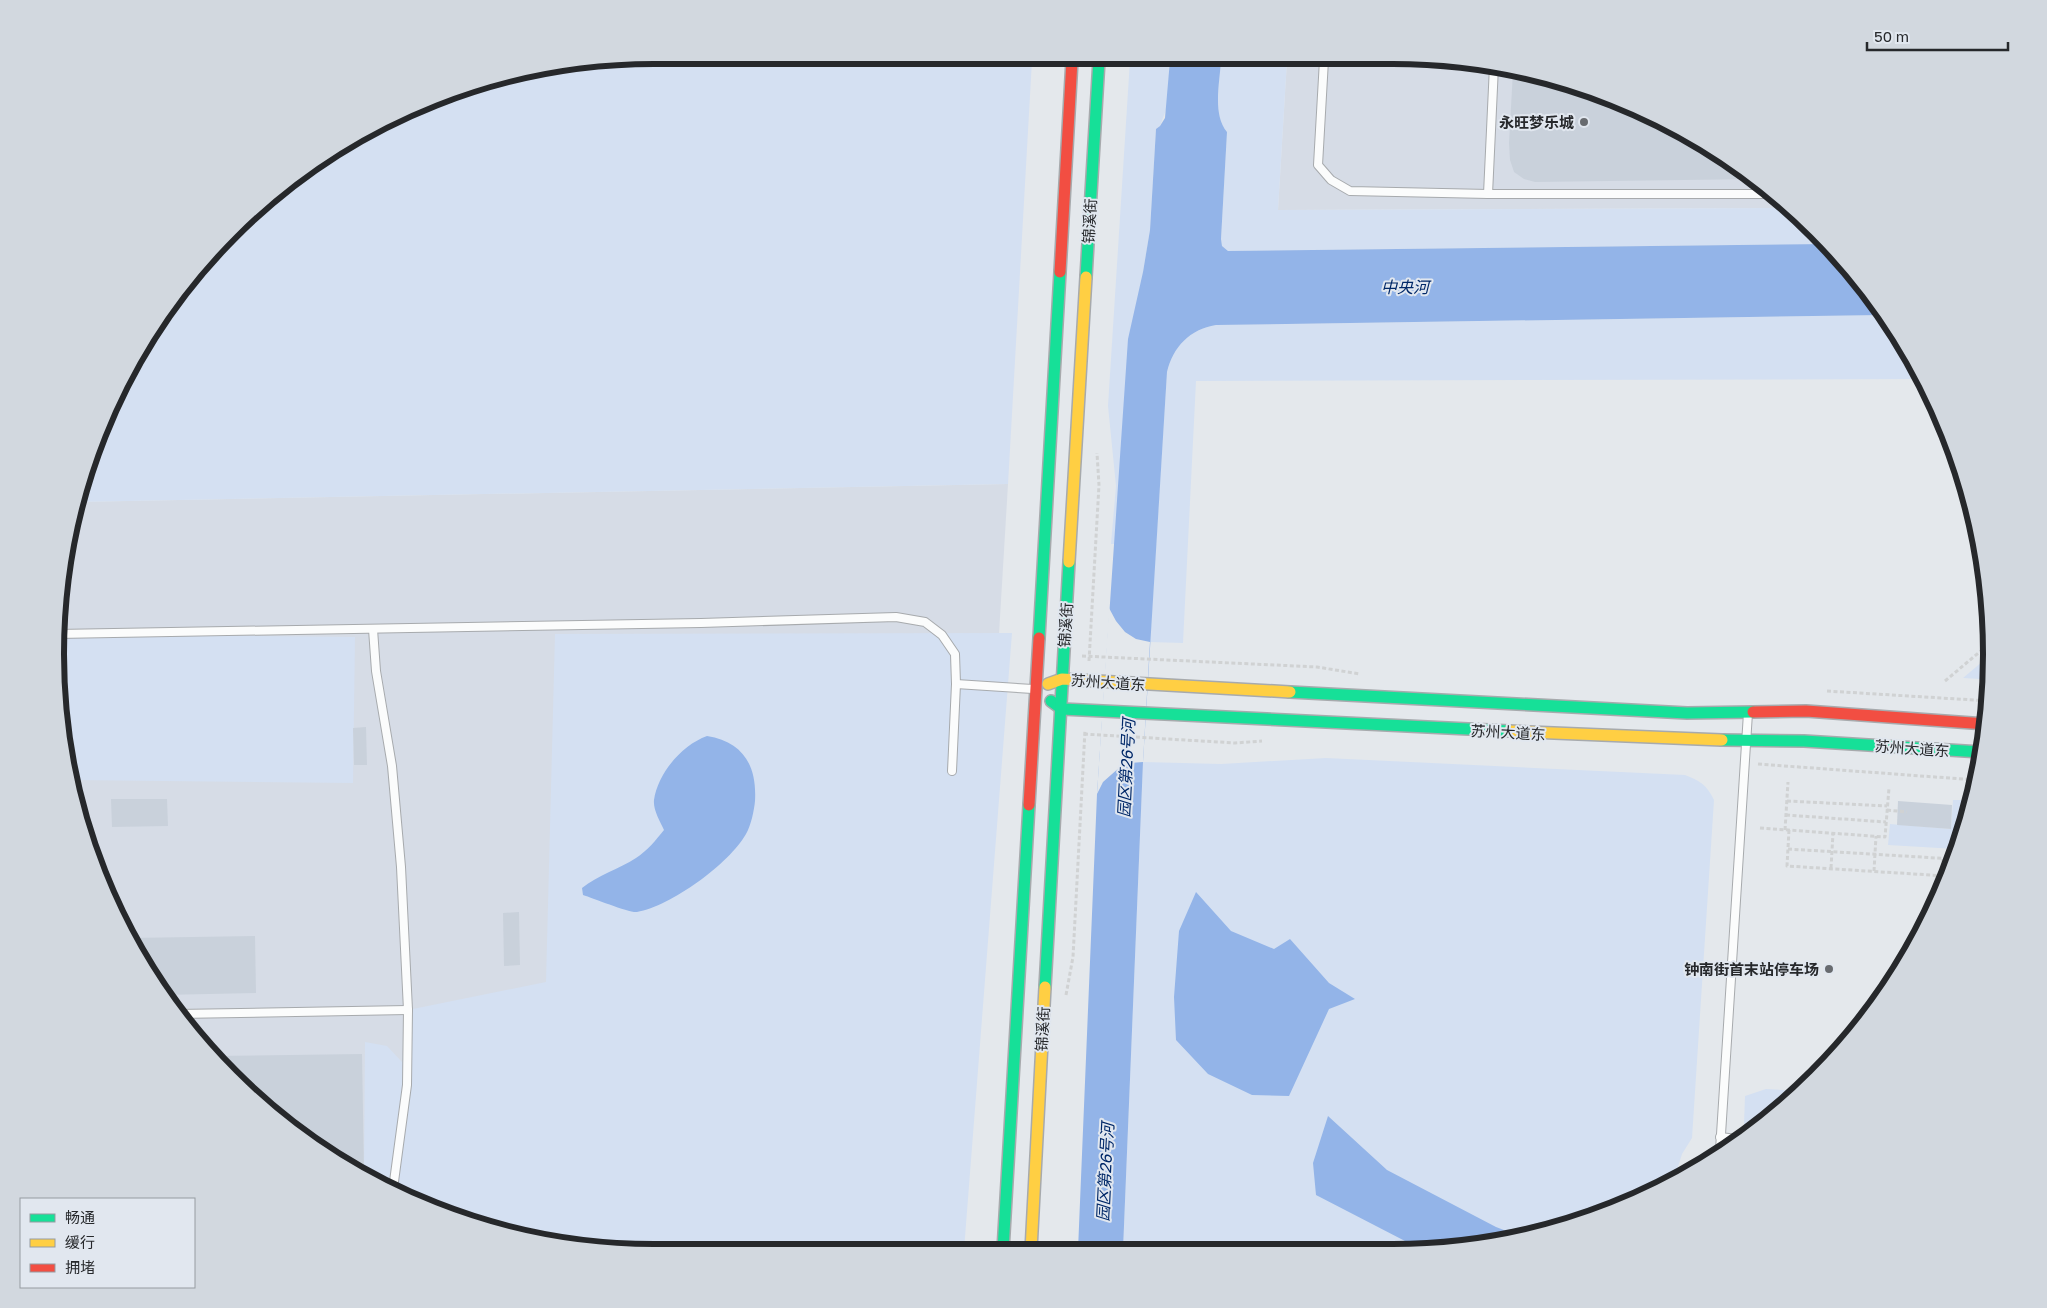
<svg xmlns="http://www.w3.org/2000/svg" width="2047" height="1308" viewBox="0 0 2047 1308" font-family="'Golos Text','Noto Sans SC',sans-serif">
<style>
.built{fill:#d6dce6}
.green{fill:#d4e0f2}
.water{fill:#93b4e8}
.pier{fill:#e4e8ec}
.building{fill:#c9d1db}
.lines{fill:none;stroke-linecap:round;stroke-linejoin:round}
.lane-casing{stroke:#a7aaad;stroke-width:10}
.fast-casing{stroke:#a7aaad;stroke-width:14}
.slow-casing{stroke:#a7aaad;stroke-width:14}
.jam-casing{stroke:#a7aaad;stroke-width:14}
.path{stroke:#d0d2d3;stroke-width:3;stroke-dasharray:4 2.5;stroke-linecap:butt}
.lane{stroke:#fbfcfc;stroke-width:8}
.fast{stroke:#16e098;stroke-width:11}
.slow{stroke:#ffcf43;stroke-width:11}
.jam{stroke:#f24e42;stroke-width:11}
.poi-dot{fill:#686b6f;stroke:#e1e7ef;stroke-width:2}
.labels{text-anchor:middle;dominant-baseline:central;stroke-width:4;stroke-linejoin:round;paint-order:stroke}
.poi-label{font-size:15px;font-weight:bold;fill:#26282b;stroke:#e1e7ef;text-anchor:end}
.street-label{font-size:15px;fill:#26282b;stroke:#e1e7ef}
.water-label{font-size:16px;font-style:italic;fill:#002868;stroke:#e1e7ef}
.rim{fill:none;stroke:#26282b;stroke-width:6}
</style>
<rect width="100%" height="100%" fill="#e4e8ec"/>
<g class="built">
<polygon points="1287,60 1471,60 1622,101 1758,179 1789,208 1278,210"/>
<polygon points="1008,484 962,1250 576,1248 425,1208 289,1129 204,1049 156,987 101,883 75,809 55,654 66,537 76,502"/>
</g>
<g class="green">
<polygon points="576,60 1032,60 1008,484 76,502 87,461 135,355 179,290 231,230 321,156 462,87"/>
<polygon points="1130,60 1170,60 1167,107 1160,126 1156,129 1150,230 1143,272 1115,544 1111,544 1116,486 1108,406"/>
<path d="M1221,60H1287L1278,210L1789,208L1827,244L1228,251L1222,246L1221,239L1227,132C1212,114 1220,82 1221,60Z"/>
<path d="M1883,315L1912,355L1923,379L1196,381L1183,643L1150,642L1167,372C1173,347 1190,329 1216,325Z"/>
<polygon points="1012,633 964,1250 576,1248 425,1208 364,1172 365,1042 387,1046 402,1062 408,1010 546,982 555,634"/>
<polygon points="64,634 355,637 353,783 72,780 63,715"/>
<polygon points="1989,656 1990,667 1981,667 1980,679 1963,678"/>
<path d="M1326,758L1685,775C1699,780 1707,785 1714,800L1692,1138L1682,1154L1674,1180L1658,1191L1548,1233L1432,1252L1123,1250L1143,762L1221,764Z"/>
<polygon points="1953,800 1973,800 1972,809 1956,849 1888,845 1890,824 1951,829"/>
<path d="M1766,1089L1800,1091C1789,1104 1778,1115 1761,1115L1760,1123L1756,1126L1744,1124L1745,1096Z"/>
</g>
<g class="water">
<path d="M1170,60H1221C1220,82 1212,114 1227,132L1221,239L1222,246L1228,251L1827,244L1844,259L1883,315L1216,325C1190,329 1173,347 1167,372L1143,762L1123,1250H1078L1097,794L1128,339L1143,272L1150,230L1156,129L1160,126L1165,118Z"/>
<path d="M707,736C743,742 757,765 755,801C754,811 751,825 746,834C729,864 671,906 637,912C629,913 593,898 583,895L582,888C598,875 619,869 636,858C647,851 656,840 664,830C660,821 653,810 654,800C658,773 682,745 707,736Z"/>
<polygon points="1196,892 1231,931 1274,949 1290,939 1329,983 1355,999 1329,1009 1289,1096 1252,1095 1208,1074 1176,1040 1174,997 1179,931"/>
<polygon points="1328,1116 1387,1170 1496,1227 1522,1237 1432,1252 1405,1241 1316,1195 1313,1163"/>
</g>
<polygon class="pier" points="1109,608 1116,621 1125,632 1136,639 1150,642 1143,762 1130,763 1120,767 1103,782 1097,794"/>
<g class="building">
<polygon points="1513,71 1622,101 1758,179 1535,182 1524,179 1514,172 1510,160 1509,143"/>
<polygon points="1981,667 1990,667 1990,678 1980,677"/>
<polygon points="366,727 367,765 354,765 353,728"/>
<polygon points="111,799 167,799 168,826 112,827"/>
<polygon points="1898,801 1952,805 1951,829 1897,825"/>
<polygon points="519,912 520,965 504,966 503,913"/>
<polygon points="255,936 256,993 162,995 156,987 130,938"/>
<polygon points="362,1054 364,1172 289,1129 211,1056"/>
</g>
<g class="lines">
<g class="lane-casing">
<g id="lane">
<polyline points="1324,60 1318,165 1331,180 1350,191 1488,194 1774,194"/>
<polyline points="1488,194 1494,66"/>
<polyline points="373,629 376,671 392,766 401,867 408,1010 407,1085 393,1189"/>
<polyline points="57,634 701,623 896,617 925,622 942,635 955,654 956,684 952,771"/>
<polyline points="956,684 1033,689"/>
<polyline points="177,1014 408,1010"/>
<polyline points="1720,1137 1737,1139"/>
<polyline points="1720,1150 1748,713"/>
</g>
</g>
<g class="fast-casing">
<g id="fast">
<polyline points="1086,277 1099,60"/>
<polyline points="1039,638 1060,272"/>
<polyline points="1290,692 1687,713 1753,712"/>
<polyline points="1051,701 1062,709 1509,731"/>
<polyline points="1722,740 1804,741 1981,752"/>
<polyline points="1045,987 1069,562"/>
<polyline points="1003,1250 1029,805"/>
</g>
</g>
<g class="slow-casing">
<g id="slow">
<polyline points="1069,562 1086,277"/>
<polyline points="1048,684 1062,679 1290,692"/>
<polyline points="1509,731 1722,740"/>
<polyline points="1031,1250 1045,987"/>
</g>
</g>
<g class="jam-casing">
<g id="jam">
<polyline points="1060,272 1072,60"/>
<polyline points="1753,712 1806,711 1986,724"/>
<polyline points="1029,805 1039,638"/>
</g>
</g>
<g class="path">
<polyline points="1082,656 1317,667 1360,674"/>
<polyline points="1089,661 1099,485 1097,453"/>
<polyline points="1945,681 1989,644"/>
<polyline points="1984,684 1985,673"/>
<polyline points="1827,691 1990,701"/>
<polyline points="1084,734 1235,743 1262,741"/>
<polyline points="1758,764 1976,780"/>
<polyline points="1787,801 1887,806"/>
<polyline points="1887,810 1907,812"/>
<polyline points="1786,815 1886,822"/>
<polyline points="1760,828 1885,837 1889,788"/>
<polyline points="1785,830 1788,782"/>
<polyline points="1789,830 1787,866 1946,876"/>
<polyline points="1788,849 1953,859"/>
<polyline points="1831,868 1833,833"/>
<polyline points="1874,871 1876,836"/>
<polyline points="1942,875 1943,859"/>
<polyline points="1066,995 1073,957 1085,730"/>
</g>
<use href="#lane" class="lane"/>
<use href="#fast" class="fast"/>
<use href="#slow" class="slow"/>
<use href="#jam" class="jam"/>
</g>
<g class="poi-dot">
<circle cx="1584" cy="122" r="5"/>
<circle cx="1829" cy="969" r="5"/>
</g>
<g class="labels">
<g class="poi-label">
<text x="1574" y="122">永旺梦乐城</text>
<text x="1819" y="969">钟南街首末站停车场</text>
</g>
<g class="street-label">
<text transform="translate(1089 221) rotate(-87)">锦溪街</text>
<text transform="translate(1065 625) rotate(-86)">锦溪街</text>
<text transform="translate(1108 682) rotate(4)">苏州大道东</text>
<text transform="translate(1508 732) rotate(3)">苏州大道东</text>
<text transform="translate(1912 748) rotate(4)">苏州大道东</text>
<text transform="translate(1042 1029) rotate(-87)">锦溪街</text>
</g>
<g class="water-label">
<text x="1405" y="287">中央河</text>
<text transform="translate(1126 768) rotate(-87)">园区第26号河</text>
<text transform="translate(1105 1172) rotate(-87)">园区第26号河</text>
</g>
</g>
<path d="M0 0H2047V1308H0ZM654 64H1393A590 590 0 0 1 1983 654V654A590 590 0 0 1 1393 1244H654A590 590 0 0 1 64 654V654A590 590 0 0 1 654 64Z" fill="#d2d8df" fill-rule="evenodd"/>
<path class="rim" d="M654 64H1393A590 590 0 0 1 1983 654V654A590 590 0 0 1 1393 1244H654A590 590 0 0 1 64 654V654A590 590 0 0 1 654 64Z"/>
<rect x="20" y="1198" width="175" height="90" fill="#e1e7ef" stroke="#969ba1"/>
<rect x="30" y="1214" width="25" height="8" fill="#16e098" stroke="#969ba1"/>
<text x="65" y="1223" font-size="15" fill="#26282b">畅通</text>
<rect x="30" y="1239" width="25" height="8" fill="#ffcf43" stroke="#969ba1"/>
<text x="65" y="1248" font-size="15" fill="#26282b">缓行</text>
<rect x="30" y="1264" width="25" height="8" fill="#f24e42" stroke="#969ba1"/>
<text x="65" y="1273" font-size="15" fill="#26282b">拥堵</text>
<path d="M1867 42v8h141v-8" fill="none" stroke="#26282b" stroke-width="2.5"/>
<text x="1874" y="42" font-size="15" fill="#26282b" stroke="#e1e7ef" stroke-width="4" paint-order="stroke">50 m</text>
</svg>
